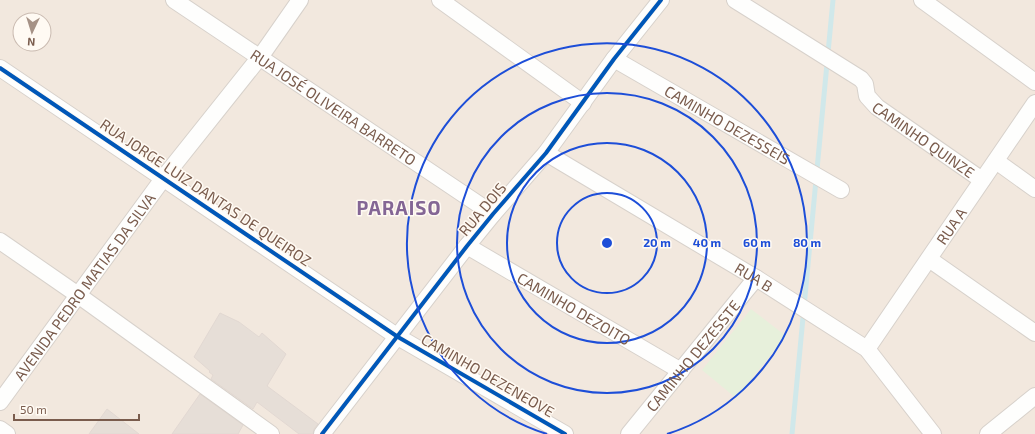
<svg xmlns="http://www.w3.org/2000/svg" width="1035" height="434" viewBox="0 0 1035 434" font-family="'Exo 2',sans-serif">
<style>
.residential{fill:#f2e8de;fill-rule:evenodd}
.green{fill:#e7f0db}
.lines{fill:none;stroke-linecap:round;stroke-linejoin:round}
.stream{stroke:#d0e8ea;stroke-width:5}
.building{fill:#e6ded7;stroke:#e2d8d2}
.street-casing{stroke:#d7d1cb;stroke-width:18}
.street{stroke:#fefefd;stroke-width:16}
.cycleway-casing{stroke:#fffaf3;stroke-width:6}
.cycleway{stroke:#0057b8;stroke-width:4}
.ring{fill:none;stroke:#1d4ed8;stroke-width:2}
.labels{text-anchor:middle;dominant-baseline:central;stroke-width:3;stroke-linejoin:round;paint-order:stroke}
.street-label{font-size:15px;fill:#7a5c4d;stroke:#fffaf3}
.district-label{font-size:19px;font-weight:bold;letter-spacing:1px;fill:#846695;stroke:#fffaf3}
.centre{fill:#1d4ed8;stroke:#fffaf3;stroke-width:2}
.ring-label{font-size:12px;text-anchor:middle;font-weight:bold;fill:#1d4ed8;stroke:#fffaf3;stroke-width:3;stroke-linejoin:round;paint-order:stroke}
</style>
<rect width="100%" height="100%" fill="#f9f5f0"/>
<path class="residential" d="M0,0H1035V434H0ZM20,20H44V44H20Z"/>
<polygon class="green" points="751,309 786,336 736,398 702,370"/>
<g class="lines">
<polyline class="stream" points="792,434 833,0"/>
</g>
<g class="building">
<polygon points="220,313 239,322 259,337 262,333 286,354 267,386 318,424 314,429 313,434 299,434 257,402 253,409 211,379 213,375 209,372 210,371 194,357"/>
<polygon points="200,394 243,425 238,434 172,434"/>
<polygon points="107,409 139,434 89,434"/>
</g>
<g class="lines">
<g class="street-casing">
<g id="street">
<path id="s1" d="M174,0L493,214"/>
<polyline points="440,0 583,103"/>
<path id="s2" d="M735,0L861,79L865,84L867,96L877,107L982,180"/>
<polyline points="922,0 1035,82"/>
<path id="s3" d="M614,59L841,190"/>
<polyline points="0,68 398,337 565,434"/>
<path id="s4" d="M546,153L756,278L867,349L933,434"/>
<polyline points="996,161 1035,189"/>
<polyline points="0,241 78,295 271,434"/>
<path id="s5" d="M467,246L681,371"/>
<polyline points="929,259 1035,333"/>
<path id="s6" d="M867,349L1035,103"/>
<path id="s7" d="M0,402L165,176L263,53L300,0"/>
<polyline points="0,429 7,434"/>
<polyline points="322,434 467,246 493,214 546,153 614,59 661,0"/>
<path id="s8" d="M629,434L756,278"/>
<polyline points="988,434 1035,396"/>
</g>
</g>
<use href="#street" class="street"/>
<g class="cycleway-casing">
<g id="cycleway">
<polyline points="0,68 398,337 565,434"/>
<polyline points="322,434 467,246 493,214 546,153 614,59 661,0"/>
</g>
</g>
<use href="#cycleway" class="cycleway"/>
</g>
<g class="ring">
<circle cx="607" cy="243" r="50"/>
<circle cx="607" cy="243" r="100"/>
<circle cx="607" cy="243" r="150"/>
<path d="M547 434A200 200 0 1 1 667 434"/>
</g>
<g class="labels">
<g class="street-label">
<text stroke="none"><textPath href="#s1" startOffset="192">RUA JOSÉ OLIVEIRA BARRETO</textPath></text>
<text stroke="none"><textPath href="#s3" startOffset="131">CAMINHO DEZESSEIS</textPath></text>
<text stroke="none"><textPath href="#s2" startOffset="239">CAMINHO QUINZE</textPath></text>
<text transform="translate(206 192) rotate(34)">RUA JORGE LUIZ DANTAS DE QUEIROZ</text>
<text transform="translate(482 209) rotate(-50)">RUA DOIS</text>
<text stroke="none"><textPath href="#s6" startOffset="149">RUA A</textPath></text>
<text stroke="none"><textPath href="#s4" startOffset="242">RUA B</textPath></text>
<text stroke="none"><textPath href="#s7" startOffset="143">AVENIDA PEDRO MATIAS DA SILVA</textPath></text>
<text stroke="none"><textPath href="#s5" startOffset="124">CAMINHO DEZOITO</textPath></text>
<text stroke="none"><textPath href="#s8" startOffset="101">CAMINHO DEZESSTE</textPath></text>
<text transform="translate(488 375) rotate(30)">CAMINHO DEZENEOVE</text>
</g>
<g class="district-label">
<text x="399" y="207">PARAISO</text>
</g>
</g>
<circle cx="607" cy="243" r="6" class="centre"/>
<g class="ring-label">
<text x="657" y="247">20 m</text>
<text x="707" y="247">40 m</text>
<text x="757" y="247">60 m</text>
<text x="807" y="247">80 m</text>
</g>
<g transform="translate(32 32) rotate(184)"><circle r="19" fill="#fffaf3" stroke="#cabbb1"/>
<path d="M0-3L7 15L0 10L-7 15Z" fill="#a69286"/>
<text y="-6" font-size="11" font-weight="bold" text-anchor="middle" fill="#7a5c4d">N</text>
</g>
<path d="M14 414v6h125v-6" fill="none" stroke="#7a5c4d" stroke-width="2"/>
<text x="20" y="414" font-size="12" fill="#7a5c4d" stroke="#fffaf3" stroke-width="3" paint-order="stroke">50 m</text>
</svg>
